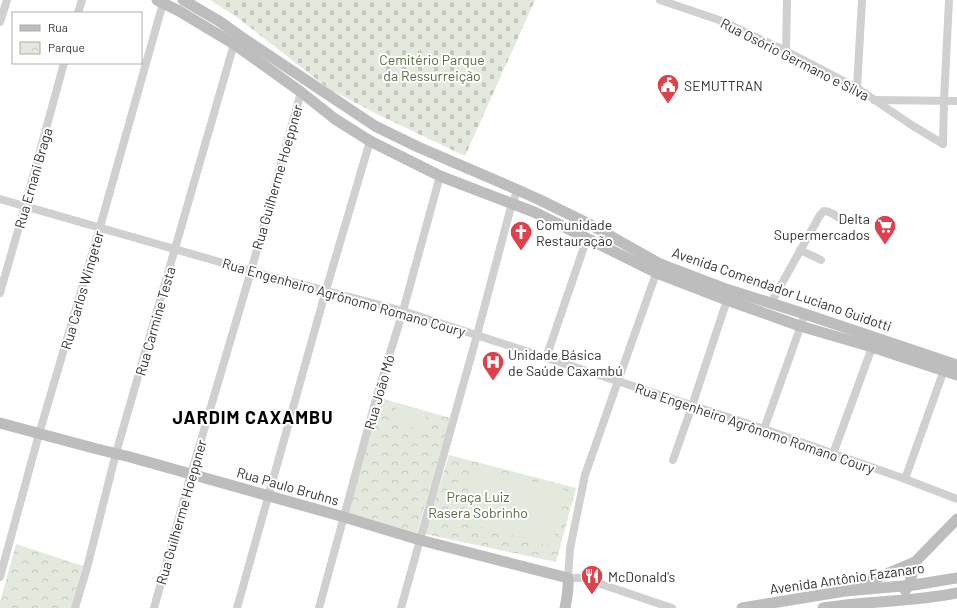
<svg xmlns="http://www.w3.org/2000/svg" width="957" height="608" viewBox="0 0 957 608" font-family="Barlow,sans-serif">
<style>
.cemetery{fill:url(#cemetery-stones)}
.park{fill:url(#park-crowns)}
.pitch{fill:#e3e9dd}
.lines{fill:none;stroke-linecap:round;stroke-linejoin:round}
.street{stroke:#d0d0d0;stroke-width:8}
.secondary{stroke:#bdbdbd;stroke-width:11}
.labels{text-anchor:middle;dominant-baseline:central;stroke-width:4;stroke-linejoin:round;paint-order:stroke}
.park-label{font-size:14px;fill:#566e41;stroke:#fff}
.street-label{font-size:14px;fill:#333;stroke:#fff}
.poi-label{font-size:14px;fill:#333;stroke:#fff;text-anchor:start}
.district-label{font-size:18px;font-weight:bold;letter-spacing:1px;fill:#000;stroke:#fff}
</style>
<defs>
<pattern id="cemetery-stones" width="16" height="16" patternUnits="userSpaceOnUse"><rect width="16" height="16" fill="#e3e9dd"/><path d="M2 7V4a2 2 0 0 1 4 0v3zM10 15v-3a2 2 0 0 1 4 0v3z" fill="#c3c8be"/></pattern>
<pattern id="park-crowns" width="20" height="18" patternUnits="userSpaceOnUse"><rect width="20" height="18" fill="#e3e9dd"/><path d="M2 6a3 3 0 1 1 6 0M12 15a3 3 0 1 1 6 0" fill="none" stroke="#c3c8be"/></pattern>
</defs>
<rect width="100%" height="100%" fill="#fff"/>
<polygon class="cemetery" points="210,0 535,0 465,156 383,117 329,89 238,18"/>
<g class="park">
<polygon points="380,398 450,418 417,533 348,513"/>
<polygon points="449,455 576,488 556,562 425,534"/>
<polygon points="16,544 83,566 71,608 0,608 0,602"/>
</g>
<g class="pitch">
<polygon points="398,403 427,412 421,430 392,421"/>
<polygon points="476,467 568,491 551,546 461,521"/>
</g>
<g class="lines">
<g class="street">
<polyline points="660,0 719,20 786,51 857,88 910,124 943,144"/>
<polyline points="78,13 82,0"/>
<polyline points="0,22 7,0"/>
<polyline points="786,51 787,0"/>
<polyline points="857,88 862,0"/>
<polyline points="874,100 957,101"/>
<polyline points="943,144 944,101 949,0"/>
<polyline points="0,199 251,271 403,311 764,429 905,479 957,499"/>
<polyline points="800,250 821,260"/>
<polyline points="658,268 618,381 585,475 570,549 568,578 583,578 672,608"/>
<polyline points="0,293 25,206 64,63"/>
<path d="M771,303L820,215L824,211C831,211 836,216 842,220"/>
<polyline points="546,358 587,238"/>
<polyline points="764,429 805,314"/>
<polyline points="833,454 874,342"/>
<polyline points="673,460 692,406 727,300"/>
<polyline points="905,479 944,370"/>
<polyline points="0,577 39,434 100,227 163,3"/>
<polyline points="75,608 88,564 116,453 234,44 237,40"/>
<polyline points="154,608 191,474 251,271 301,92"/>
<polyline points="237,608 326,290 370,141"/>
<polyline points="319,608 377,395 403,311 440,176"/>
<polyline points="401,608 477,335 512,203 518,190"/>
</g>
<g class="secondary">
<polyline points="157,0 179,11 234,44 301,92 335,119 370,141 440,176 534,212 657,273 727,300 800,326 872,347 957,375"/>
<polyline points="183,0 219,21 240,36 375,126 418,147 518,190 540,200 591,225 660,264 723,288 805,314 957,365"/>
<path d="M0,423L97,449L130,457L344,517L420,540L568,578C569,588 567,598 565,608"/>
<polyline points="855,587 915,562 957,519"/>
<polyline points="905,590 909,586 915,562"/>
<polyline points="742,608 845,591 914,585 957,578"/>
<path d="M823,608C867,601 913,602 957,593"/>
</g>
</g>
<defs>
<g id="civic-pin" transform="scale(1.15)"><path d="M0 17L-7.5 6A9.5 9.5 0 1 1 7.5 6Z" fill="#de414b" stroke="#fff"/><path d="M-.6-6.5H3V-4.5H.6V-3L4-1V1h2V6H-6V1h2V-1L-.6-3ZM-1.2 2.5V6h2.4V2.5Z" fill="#fff"/></g>
<g id="supermarket-pin" transform="scale(1.15)"><path d="M0 17L-7.5 6A9.5 9.5 0 1 1 7.5 6Z" fill="#de414b" stroke="#fff"/><path d="M-6-5.5h2.5l.6 2H6L4.5 2H-2.5L-4.4-4H-6ZM-1.5 3.2a1.3 1.3 0 1 0 .1 0ZM3 3.2a1.3 1.3 0 1 0 .1 0Z" fill="#fff"/></g>
<g id="church-pin" transform="scale(1.15)"><path d="M0 17L-7.5 6A9.5 9.5 0 1 1 7.5 6Z" fill="#de414b" stroke="#fff"/><path d="M-1.2-6h2.4v3.5h3.3v2.4h-3.3V6h-2.4V-.1h-3.3v-2.4h3.3Z" fill="#fff"/></g>
<g id="hospital-pin" transform="scale(1.15)"><path d="M0 17L-7.5 6A9.5 9.5 0 1 1 7.5 6Z" fill="#de414b" stroke="#fff"/><path d="M-5-5h3v3.5h4V-5h3V5h-3V1.5h-4V5h-3Z" fill="#fff"/></g>
<g id="restaurant-pin" transform="scale(1.15)"><path d="M0 17L-7.5 6A9.5 9.5 0 1 1 7.5 6Z" fill="#de414b" stroke="#fff"/><path d="M-5-6h1v4h1v-4h1v4h1v-4h1v5L-1.5 .5V6h-2V.5L-5-1ZM5-6V6H3V1.5H1.5Q1.5-4 5-6Z" fill="#fff"/></g>
</defs>
<g fill-rule="evenodd">
<use href="#civic-pin" x="668" y="85"/>
<use href="#supermarket-pin" x="885" y="226"/>
<use href="#church-pin" x="521" y="232"/>
<use href="#hospital-pin" x="493" y="362"/>
<use href="#restaurant-pin" x="592" y="576"/>
</g>
<g class="labels">
<g class="park-label">
<text x="432" y="59">Cemitério Parque<tspan x="432" dy="16">da Ressurreição</tspan></text>
<text x="478" y="496">Praça Luiz<tspan x="478" dy="16">Rasera Sobrinho</tspan></text>
</g>
<g class="street-label">
<text transform="translate(795 59) rotate(27)">Rua Osório Germano e Silva</text>
<text transform="translate(277 177) rotate(-74)">Rua Guilherme Hoeppner</text>
<text transform="translate(33 178) rotate(-74)">Rua Ernani Braga</text>
<text transform="translate(782 289) rotate(19)">Avenida Comendador Luciano Guidotti</text>
<text transform="translate(82 290) rotate(-74)">Rua Carlos Wingeter</text>
<text transform="translate(344 297) rotate(16)">Rua Engenheiro Agrônomo Romano Coury</text>
<text transform="translate(155 321) rotate(-74)">Rua Carmine Testa</text>
<text transform="translate(379 392) rotate(-74)">Rua João Mó</text>
<text transform="translate(755 428) rotate(19)">Rua Engenheiro Agrônomo Romano Coury</text>
<text transform="translate(288 486) rotate(16)">Rua Paulo Bruhns</text>
<text transform="translate(181 512) rotate(-74)">Rua Guilherme Hoeppner</text>
<text transform="translate(847 578) rotate(-8)">Avenida Antônio Fazanaro</text>
</g>
<g class="poi-label">
<text x="684" y="85">SEMUTTRAN</text>
<text x="870" y="218" text-anchor="end">Delta<tspan x="870" dy="16">Supermercados</tspan></text>
<text x="536" y="224">Comunidade<tspan x="536" dy="16">Restauração</tspan></text>
<text x="508" y="354">Unidade Básica<tspan x="508" dy="16">de Saúde Caxambú</tspan></text>
<text x="608" y="576">McDonald's</text>
</g>
<g class="district-label">
<text x="253" y="417">JARDIM CAXAMBU</text>
</g>
</g>
<rect x="12" y="12" width="130" height="52" fill="#ffffff" stroke="#adadad"/>
<rect x="20" y="25" width="20" height="6" fill="#bdbdbd" stroke="#adadad"/>
<text x="48" y="32" font-size="12" fill="#333333">Rua</text>
<rect x="20" y="42" width="20" height="12" fill="url(#park-crowns)" stroke="#adadad"/>
<text x="48" y="52" font-size="12" fill="#333333">Parque</text>
</svg>
